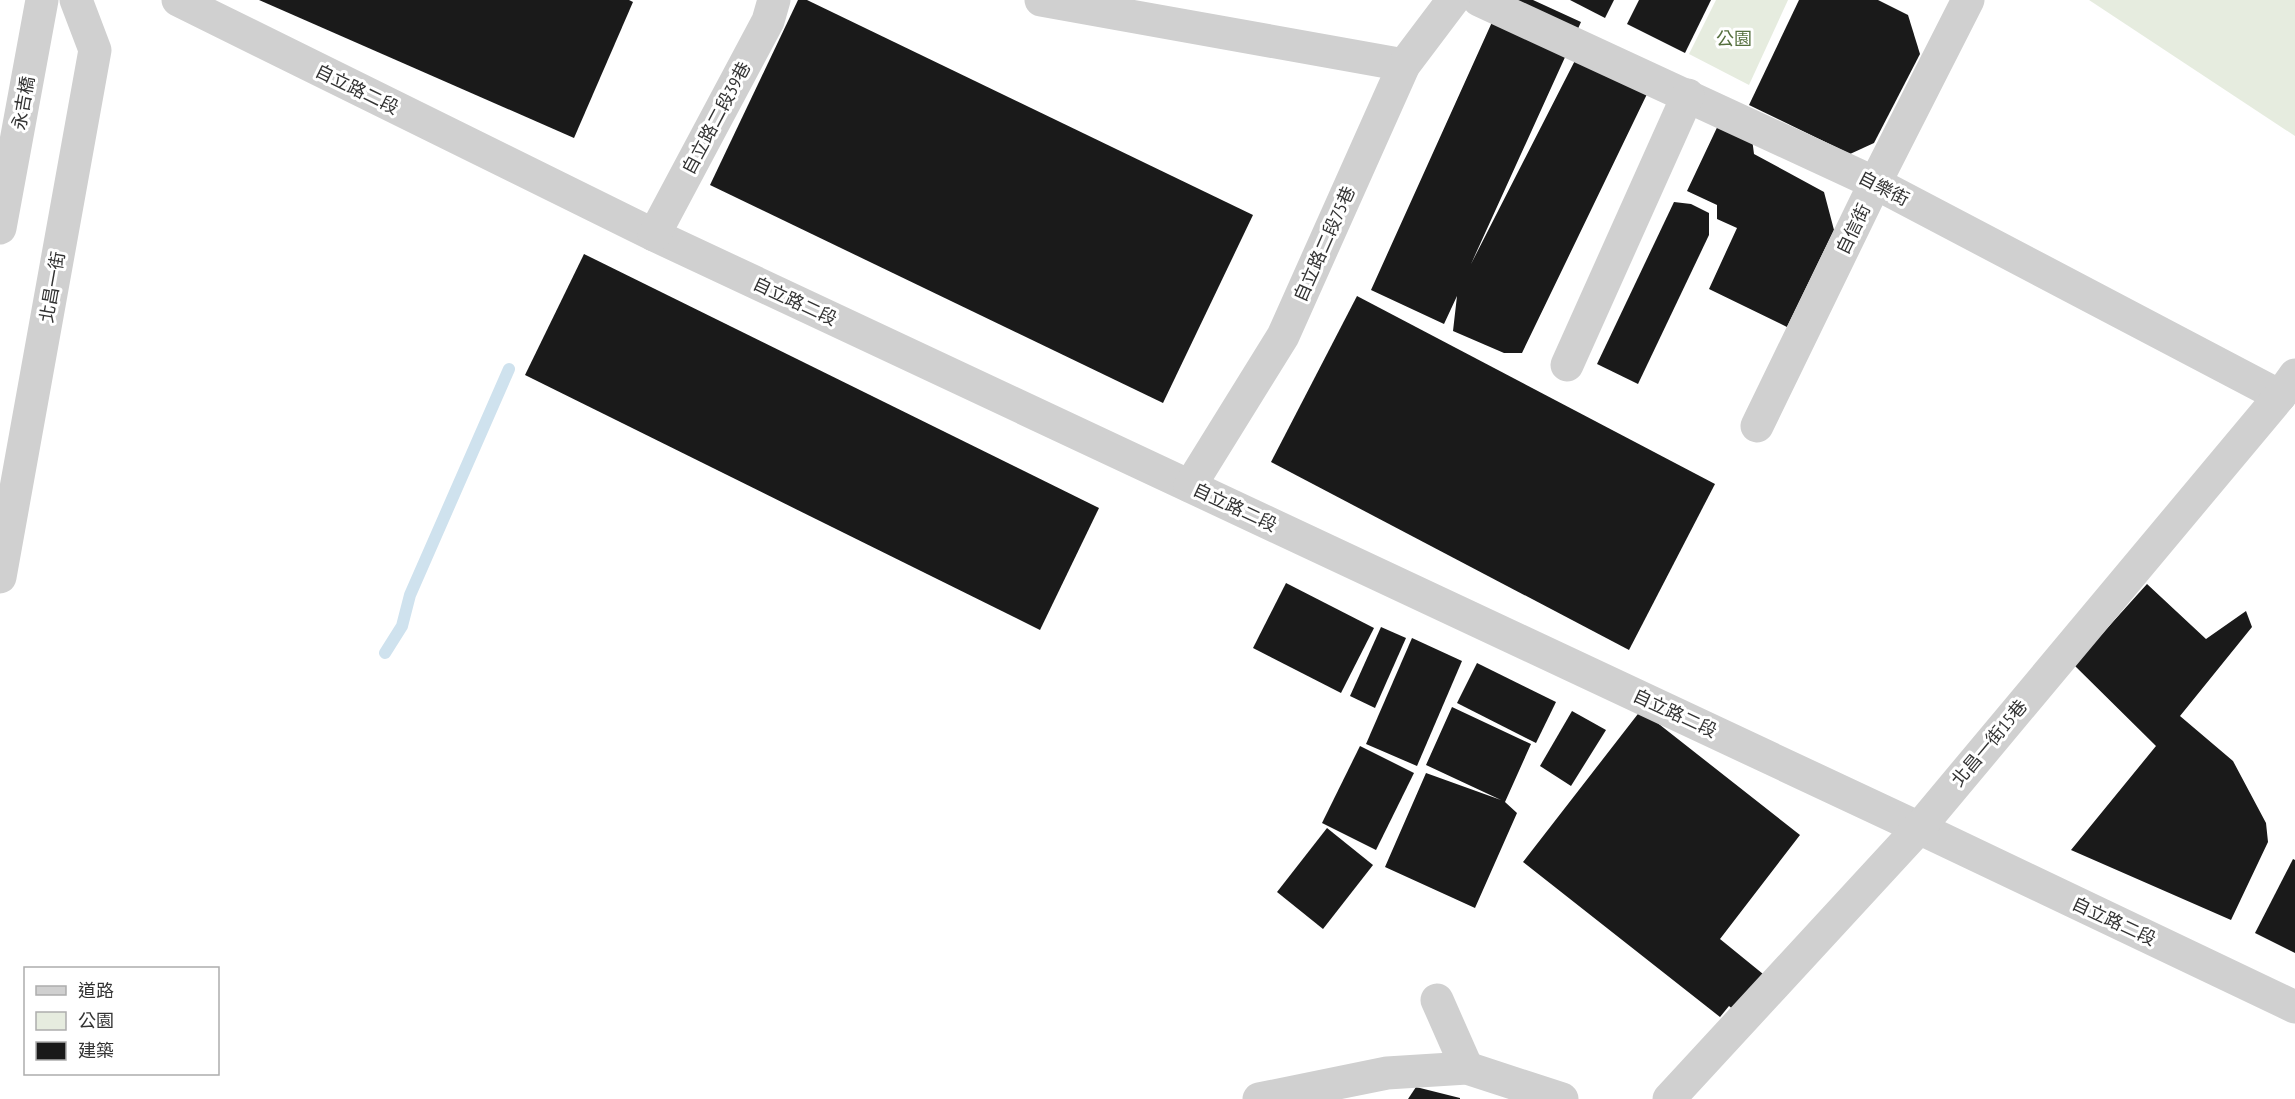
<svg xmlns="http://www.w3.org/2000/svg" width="2295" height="1099" viewBox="0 0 2295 1099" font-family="'PT Sans Narrow','Noto Sans TC',sans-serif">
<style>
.green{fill:#e6ecdf}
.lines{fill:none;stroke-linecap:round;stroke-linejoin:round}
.stream{stroke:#cfe2ee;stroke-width:12}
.building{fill:#1a1a1a}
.minor{stroke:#d0d0d0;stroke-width:33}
.labels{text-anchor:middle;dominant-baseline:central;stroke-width:6;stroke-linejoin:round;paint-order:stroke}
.park-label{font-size:18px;fill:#56703f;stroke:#fff}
.street-label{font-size:18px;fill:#333;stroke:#fff}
</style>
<rect width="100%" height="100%" fill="#fff"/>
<g class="green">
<polygon points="1716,0 1788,0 1749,85 1689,54"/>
<polygon points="2089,0 2295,0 2295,136"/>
</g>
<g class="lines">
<polyline class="stream" points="385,653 402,626 410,595 509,369"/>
</g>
<g class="building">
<polygon points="259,0 629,0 633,2 574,138"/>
<polygon points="798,0 807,0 1253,215 1163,403 710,185"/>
<polygon points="1502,0 1533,0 1581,22 1471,264 1588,35 1648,92 1522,353 1504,353 1453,331 1457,296 1444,324 1371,290"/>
<polygon points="1570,0 1614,0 1605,18"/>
<polygon points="1639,0 1711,0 1685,53 1627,24"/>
<polygon points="1799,0 1878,0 1908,15 1920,54 1874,143 1850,154 1749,105"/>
<polygon points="1722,117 1751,131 1754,154 1824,192 1834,230 1787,327 1709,289 1737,228 1717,219 1717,205 1687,191"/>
<polygon points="1674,202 1691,204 1709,213 1709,235 1638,384 1597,364"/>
<polygon points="584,254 1099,508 1040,630 525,375"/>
<polygon points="1357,296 1715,484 1629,650 1271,462"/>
<polygon points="1286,583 1374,628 1341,693 1253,648"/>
<polygon points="2147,584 2206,639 2246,611 2252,627 2180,716 2233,761 2266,823 2268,842 2231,920 2071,850 2156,746 2074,665"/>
<polygon points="1381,627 1406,638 1375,708 1350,696"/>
<polygon points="1412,638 1462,661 1417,766 1366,744"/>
<polygon points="1477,663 1556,702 1536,743 1457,703"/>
<polygon points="1452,707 1531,744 1505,802 1517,813 1475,908 1385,867 1426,773 1501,800 1426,765"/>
<polygon points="1641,710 1800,835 1720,939 1763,974 1735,1011 1729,1006 1720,1017 1523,862"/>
<polygon points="1572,711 1606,730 1571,786 1540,766"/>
<polygon points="1360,746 1414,773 1376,850 1322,823"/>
<polygon points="1327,828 1373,865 1323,929 1277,892"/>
<polygon points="2293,859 2295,860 2295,953 2255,933"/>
<polygon points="1416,1087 1460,1098 1460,1099 1408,1099"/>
</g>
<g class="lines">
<g class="minor">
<polyline points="178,0 654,235 1919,828 2295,1007"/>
<polyline points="1041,0 1404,65"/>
<polyline points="1479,0 1875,183 2280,396"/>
<polyline points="0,228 42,0"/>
<polyline points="654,235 768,21 774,0"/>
<polyline points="1567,365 1688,95"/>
<polyline points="1757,426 1875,183 1968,0"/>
<polyline points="1190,486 1283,336 1404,65 1453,0"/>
<polyline points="0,577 95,50 76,0"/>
<polyline points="1437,1000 1467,1068"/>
<polyline points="1259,1099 1387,1073 1467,1068 1562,1099"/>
<polyline points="1669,1099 1919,828 2280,396 2295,375"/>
</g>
</g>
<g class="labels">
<g class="park-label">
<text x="1734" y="38">公園</text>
</g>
<g class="street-label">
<text transform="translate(357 89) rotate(26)">自立路二段</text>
<text transform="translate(23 103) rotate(-80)">永吉橋</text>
<text transform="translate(716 118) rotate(-62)">自立路二段39巷</text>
<text transform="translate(1884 188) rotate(27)">自樂街</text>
<text transform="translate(1853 229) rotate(-64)">自信街</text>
<text transform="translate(1324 244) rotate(-66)">自立路二段75巷</text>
<text transform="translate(52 287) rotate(-80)">北昌一街</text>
<text transform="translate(795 301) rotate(25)">自立路二段</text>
<text transform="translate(1235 507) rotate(25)">自立路二段</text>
<text transform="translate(1675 713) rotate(25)">自立路二段</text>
<text transform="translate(1989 743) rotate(-50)">北昌一街15巷</text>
<text transform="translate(2114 921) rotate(25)">自立路二段</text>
</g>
</g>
<rect x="24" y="967" width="195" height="108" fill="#ffffff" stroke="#adadad" stroke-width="1.5"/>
<rect x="36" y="986" width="30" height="9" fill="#d0d0d0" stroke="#adadad" stroke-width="1.5"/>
<text x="78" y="997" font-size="18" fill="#333333">道路</text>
<rect x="36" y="1012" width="30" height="18" fill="#e6ecdf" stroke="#adadad" stroke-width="1.5"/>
<text x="78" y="1027" font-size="18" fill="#333333">公園</text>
<rect x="36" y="1042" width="30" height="18" fill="#1a1a1a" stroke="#adadad" stroke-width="1.5"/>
<text x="78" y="1057" font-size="18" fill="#333333">建築</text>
</svg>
